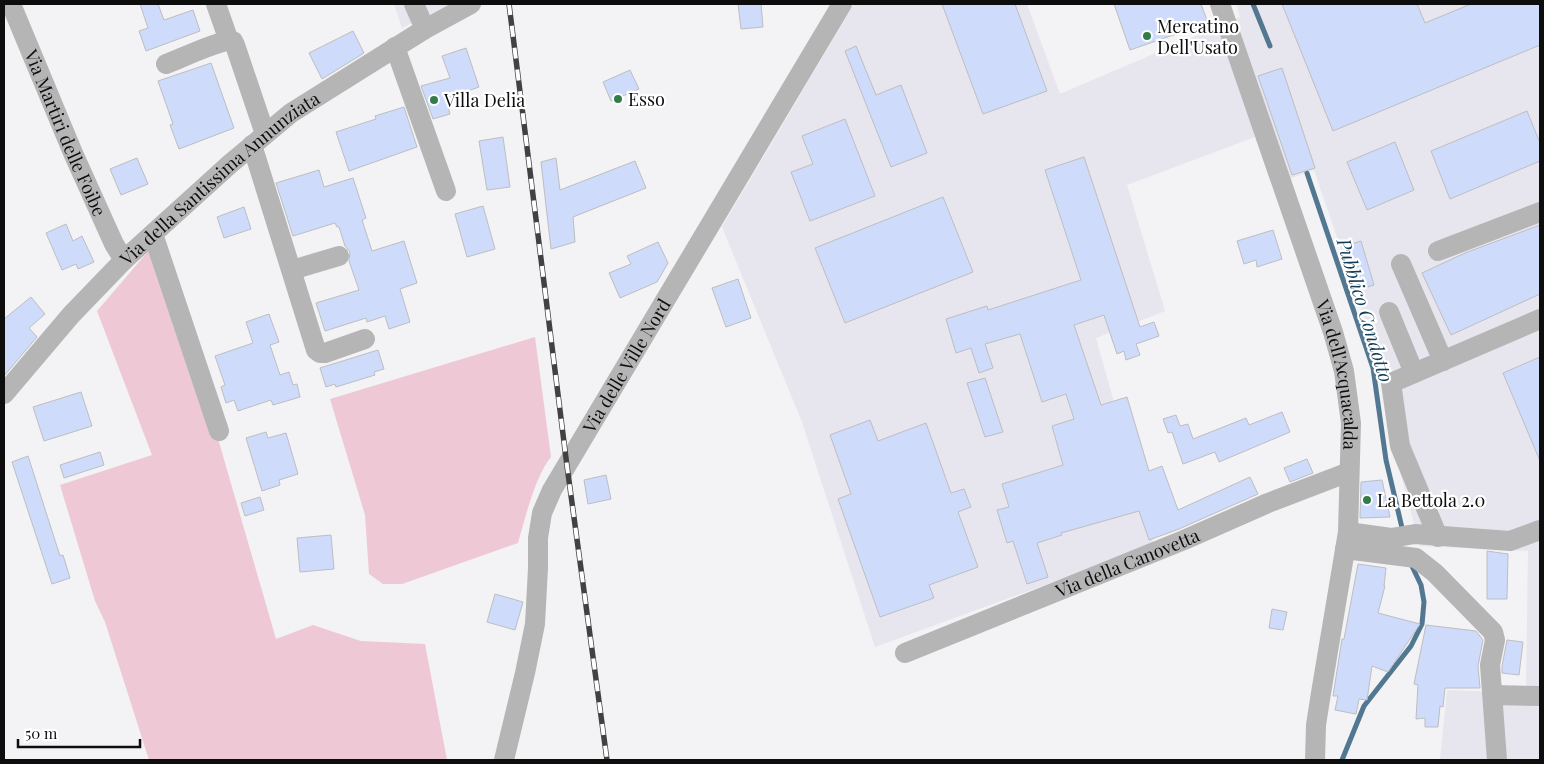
<svg xmlns="http://www.w3.org/2000/svg" width="1544" height="764" viewBox="0 0 1544 764" font-family="'Playfair Display',serif">
<style>
.built{fill:#e7e5ee}
.green{fill:#efc8d5}
.lines{fill:none;stroke-linecap:round;stroke-linejoin:round}
.stream{stroke:#527790;stroke-width:5}
.building{fill:#cedbfb;stroke:#bdbec1}
.minor{stroke:#b6b5b6;stroke-width:20}
.rail-casing{stroke:#414142;stroke-width:5.5}
.rail{stroke:#fff;stroke-width:4;stroke-dasharray:11;stroke-linecap:butt}
.poi-dot{fill:#327c4a;stroke:#fff;stroke-width:2}
.labels{text-anchor:middle;dominant-baseline:central;stroke-width:4.5;stroke-linejoin:round;paint-order:stroke}
.poi-label{font-size:18px;fill:#0d0d0e;stroke:#fff;text-anchor:start}
.street-label{font-size:18px;fill:#0d0d0e;stroke:#fff}
.water-label{font-size:19px;font-style:italic;fill:#113c55;stroke:#fff}
</style>
<rect width="100%" height="100%" fill="#f3f2f5"/>
<g class="built">
<polygon points="394,4 450,4 402,28"/>
<polygon points="854,4 1027,4 1060,94 1240,17 1236,4 1540,4 1540,760 1440,760 1447,690 1526,693 1528,551 1420,546 1394,449 1377,355 1314,170 1272,185 1255,137 1127,185 1165,311 1096,338 1154,545 875,647 802,422 722,227"/>
</g>
<g class="green">
<polygon points="151,248 219,442 276,639 313,625 361,641 425,644 447,760 149,760 105,622 95,601 60,485 152,455 97,311"/>
<path d="M535,337L551,457C535,476 525,519 518,543L402,584H383L369,574L365,515L330,399Z"/>
</g>
<g class="lines">
<g class="stream">
<polyline points="1253,4 1270,46"/>
<polyline points="1307,173 1373,368 1386,460 1403,532"/>
<polyline points="1342,760 1364,706 1411,646 1422,624 1424,602 1421,585 1410,562"/>
</g>
</g>
<g class="building">
<polygon points="140,4 158,4 164,20 193,10 200,31 146,51 139,31 148,28"/>
<polygon points="738,4 761,4 763,27 741,29"/>
<polygon points="942,4 1015,4 1047,91 983,114"/>
<polygon points="1114,4 1201,4 1208,23 1130,50"/>
<polygon points="1282,4 1417,4 1425,23 1471,4 1540,4 1540,45 1333,131"/>
<polygon points="353,31 364,53 322,79 309,53"/>
<polygon points="856,46 876,95 901,85 927,153 891,167 845,51"/>
<polygon points="466,48 479,87 446,99 450,114 433,119 421,86 450,78 442,56"/>
<polygon points="211,63 234,128 179,149 170,125 173,124 158,81"/>
<polygon points="1282,68 1315,168 1292,175 1258,76"/>
<polygon points="630,70 639,89 611,101 603,82"/>
<polygon points="404,107 417,147 349,171 336,132 376,119 375,116"/>
<polygon points="1527,111 1540,143 1540,161 1450,199 1431,151"/>
<polygon points="845,119 875,196 810,221 791,172 813,164 802,136"/>
<polygon points="503,137 510,187 487,190 479,141"/>
<polygon points="1395,142 1414,190 1367,210 1347,162"/>
<polygon points="1084,157 1140,327 1154,322 1159,336 1136,344 1140,355 1126,360 1124,351 1117,354 1104,315 1074,325 1101,405 1127,397 1149,471 1162,466 1178,510 1250,477 1258,494 1179,529 1149,540 1139,511 1061,533 1062,535 1037,543 1048,577 1027,584 1013,541 1007,543 997,510 1009,507 1002,484 1063,465 1052,426 1074,419 1066,394 1042,402 1020,334 985,344 993,368 979,373 971,348 956,353 946,319 987,306 988,310 1081,280 1045,170"/>
<polygon points="137,158 148,184 121,195 110,169"/>
<polygon points="556,158 560,190 635,161 646,188 573,217 575,242 551,249 541,162"/>
<polygon points="319,170 324,187 353,178 366,218 362,220 372,251 404,241 417,283 400,289 410,322 389,329 385,316 367,322 366,318 325,331 316,303 359,290 349,261 350,252 345,246 339,227 337,227 335,223 293,236 276,183"/>
<polygon points="943,197 973,272 845,323 815,248"/>
<polygon points="483,206 495,249 467,257 455,214"/>
<polygon points="244,207 251,229 224,238 217,217"/>
<polygon points="66,224 73,241 82,236 94,262 78,269 76,264 62,270 46,233"/>
<polygon points="1540,225 1540,294 1451,335 1422,273 1465,253"/>
<polygon points="1273,230 1282,259 1257,267 1256,260 1244,264 1237,241"/>
<polygon points="1361,241 1374,285 1361,289 1348,245"/>
<polygon points="658,242 668,263 657,282 620,298 609,273 631,264 627,256"/>
<polygon points="738,279 751,318 726,327 712,288"/>
<polygon points="31,297 45,314 29,328 37,337 4,376 4,319"/>
<polygon points="269,314 279,342 270,345 280,375 289,372 293,385 297,384 300,397 273,405 271,400 238,411 234,400 226,403 221,387 225,385 215,356 253,343 246,322"/>
<polygon points="378,350 384,369 374,372 375,375 336,387 335,384 326,387 320,368"/>
<polygon points="1540,357 1540,461 1503,373"/>
<polygon points="985,378 1003,432 985,437 967,383"/>
<polygon points="81,392 92,426 44,441 33,407"/>
<polygon points="1282,412 1290,432 1219,462 1215,452 1183,464 1172,432 1168,433 1163,419 1176,415 1180,426 1188,424 1193,439 1246,418 1249,425"/>
<polygon points="870,420 878,441 926,423 951,493 964,489 971,507 958,512 978,567 929,585 934,598 880,617 838,499 851,494 830,435"/>
<polygon points="266,432 268,438 286,433 298,474 279,480 280,485 262,491 246,438"/>
<polygon points="100,452 104,465 64,478 60,465"/>
<polygon points="28,456 60,556 63,555 70,578 52,584 12,462"/>
<polygon points="1307,459 1313,473 1290,482 1284,468"/>
<polygon points="606,475 611,499 588,504 584,480"/>
<polygon points="1382,480 1390,517 1360,518 1361,482"/>
<polygon points="260,497 264,510 245,516 241,503"/>
<polygon points="331,535 334,569 300,572 297,538"/>
<polygon points="1487,551 1508,554 1507,599 1487,599"/>
<polygon points="1358,564 1386,568 1384,586 1385,586 1378,613 1420,624 1388,672 1372,666 1367,700 1359,699 1356,714 1335,710 1338,696 1333,696 1342,639 1344,639"/>
<polygon points="495,594 523,602 515,630 487,622"/>
<polygon points="1272,609 1287,612 1283,630 1269,628"/>
<polygon points="1426,625 1476,631 1483,640 1478,666 1480,688 1445,688 1443,707 1440,706 1438,727 1425,727 1425,718 1416,719 1418,685 1414,684"/>
<polygon points="1507,640 1523,642 1519,675 1502,673 1502,666"/>
</g>
<g class="lines">
<g class="minor">
<path id="s1" d="M11,4L73,153L114,244L124,260"/>
<polyline points="216,4 229,41"/>
<polyline points="414,4 425,29"/>
<path id="s2" d="M1220,4L1333,332L1344,371L1351,423L1348,532L1321,693L1316,725L1315,760"/>
<polyline points="395,47 446,191"/>
<path d="M166,64C180,59 221,39 233,41L235,45L265,134"/>
<polyline points="252,145 316,350 320,353 325,353 365,339"/>
<polyline points="153,234 219,431"/>
<polyline points="1438,251 1540,212"/>
<polyline points="1401,264 1443,361"/>
<polyline points="292,270 339,256"/>
<polyline points="1389,312 1414,373"/>
<path id="s3" d="M4,394L71,315L124,260L230,164L291,113L425,29L471,4"/>
<polyline points="1348,532 1391,538 1415,534 1510,541 1540,530"/>
<polyline points="1438,537 1400,446 1391,383 1540,319"/>
<polyline points="1345,549 1416,558 1435,573 1493,632 1495,640 1490,665 1497,760"/>
<path id="s4" d="M905,653L1184,540L1268,503L1349,472"/>
<polyline points="1493,695 1540,696"/>
<path id="s5" d="M504,760L525,673L535,624L538,568V538L542,513L552,490L842,4"/>
</g>
<g class="rail-casing">
<polyline id="rail" points="509,4 567,466 607,760"/>
</g>
<use href="#rail" class="rail"/>
</g>
<g class="poi-dot">
<circle cx="1147" cy="36" r="5"/>
<circle cx="618" cy="99" r="5"/>
<circle cx="434" cy="100" r="5"/>
<circle cx="1367" cy="500" r="5"/>
</g>
<g class="labels">
<g class="poi-label">
<text x="1157" y="26">Mercatino<tspan x="1157" dy="21">Dell'Usato</tspan></text>
<text x="628" y="99">Esso</text>
<text x="444" y="100">Villa Delia</text>
<text x="1377" y="500">La Bettola 2.0</text>
</g>
<g class="street-label">
<text stroke="none"><textPath href="#s1" startOffset="140">Via Martiri delle Foibe</textPath></text>
<text stroke="none"><textPath href="#s3" startOffset="306">Via della Santissima Annunziata</textPath></text>
<text stroke="none"><textPath href="#s5" startOffset="421">Via delle Ville Nord</textPath></text>
<text stroke="none"><textPath href="#s2" startOffset="390">Via dell'Acquacalda</textPath></text>
<text stroke="none"><textPath href="#s4" startOffset="240">Via della Canovetta</textPath></text>
</g>
<g class="water-label">
<text transform="translate(1366 310) rotate(73)">Pubblico Condotto</text>
</g>
</g>
<rect width="1544" height="764" fill="none" stroke="#0d0d0e" stroke-width="10"/>
<path d="M18 739v8h122v-8" fill="none" stroke="#0d0d0e" stroke-width="2.5"/>
<text x="25" y="739" font-size="15" fill="#0d0d0e" stroke="#ffffff" stroke-width="4" paint-order="stroke">50 m</text>
</svg>
